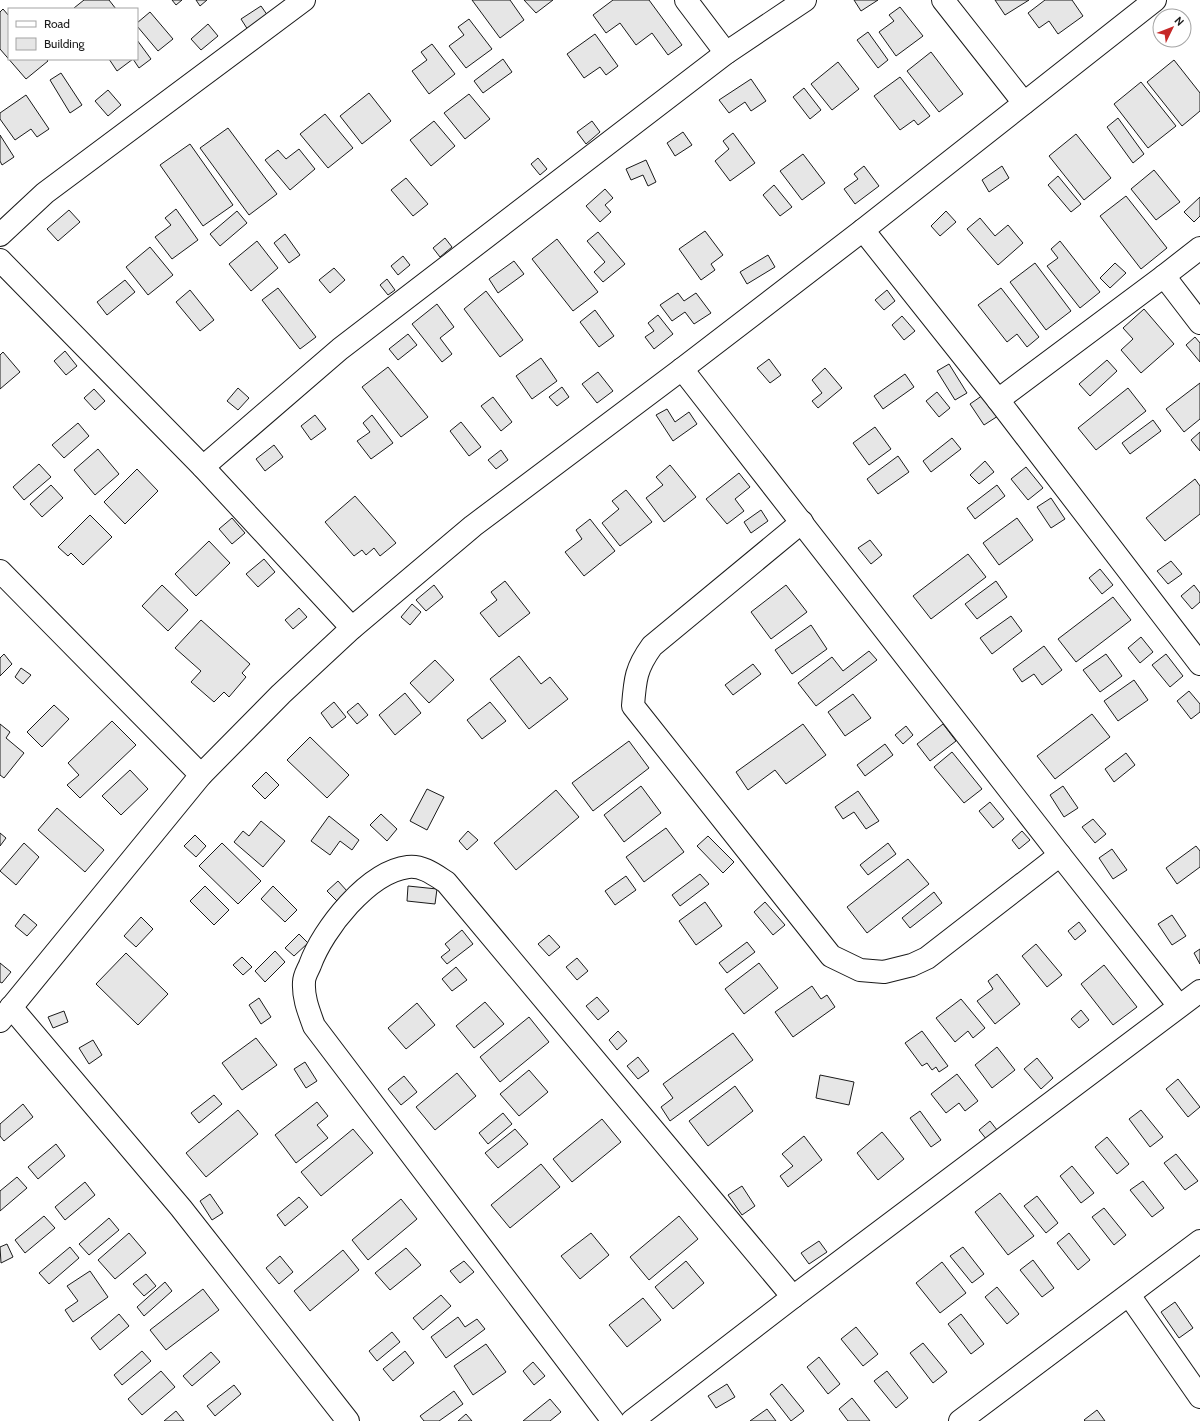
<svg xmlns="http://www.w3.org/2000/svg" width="1200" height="1421" viewBox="0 0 1200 1421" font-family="Cabin,sans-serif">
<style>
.building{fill:#e6e6e6;stroke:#1a1a1a}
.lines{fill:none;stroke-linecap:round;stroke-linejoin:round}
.minor-casing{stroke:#1a1a1a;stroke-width:24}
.minor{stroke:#fff;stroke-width:22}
</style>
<rect width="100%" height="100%" fill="#fff"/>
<g class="building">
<polygon points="84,0 109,0 116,9 75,9 74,8"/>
<polygon points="172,0 182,0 176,5"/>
<polygon points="196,0 207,0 200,6"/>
<polygon points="472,0 510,0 524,20 500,38"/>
<polygon points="524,0 553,0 536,13"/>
<polygon points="613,0 649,0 682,45 668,55 652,33 636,45 620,23 606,33 593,15"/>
<polygon points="854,0 878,0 861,11"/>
<polygon points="995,0 1029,0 1005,15"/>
<polygon points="1045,0 1072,0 1083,16 1058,34 1049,21 1039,28 1028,13"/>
<polygon points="261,6 268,16 248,30 241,19"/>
<polygon points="900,7 923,36 896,56 879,32 894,21 889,15"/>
<polygon points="3,9 9,16 9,59 46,59 48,61 26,79 0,49 0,12"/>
<polygon points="150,12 173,39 158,51 137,26 137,23"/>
<polygon points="469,19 492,49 466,68 449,46 464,35 458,27"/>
<polygon points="208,24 218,36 201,50 191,39"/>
<polygon points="868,32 888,60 878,68 857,40"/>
<polygon points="595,34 618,66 606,75 600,67 584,78 567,54"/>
<polygon points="137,40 151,59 139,68 133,59 117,71 109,59 137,59"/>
<polygon points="432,44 455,74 429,94 412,71 427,60 421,52"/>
<polygon points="931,52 963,94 939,112 907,71"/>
<polygon points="503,59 512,72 483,93 474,81"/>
<polygon points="1174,60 1200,93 1200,111 1182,126 1147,82"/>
<polygon points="838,62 859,89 832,110 811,84"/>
<polygon points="61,73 82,105 70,113 50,80"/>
<polygon points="900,77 930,116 918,125 914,120 900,130 874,96"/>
<polygon points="751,79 766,101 751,111 745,102 729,113 719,100"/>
<polygon points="1141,82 1176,126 1148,148 1114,104"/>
<polygon points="804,88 821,110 810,119 793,97"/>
<polygon points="108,90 121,105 108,116 95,101"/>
<polygon points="369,93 391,121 362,144 340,116"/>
<polygon points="469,94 490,119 465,139 444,113"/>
<polygon points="26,95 49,129 37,137 31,129 15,140 0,119 0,113"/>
<polygon points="325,114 353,148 328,168 300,134"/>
<polygon points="1118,118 1144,154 1133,163 1107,127"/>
<polygon points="434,121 455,146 431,166 410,140"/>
<polygon points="592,121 600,132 586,144 577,132"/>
<polygon points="228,128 277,194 249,215 200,148"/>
<polygon points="683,132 692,145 675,156 667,143"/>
<polygon points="733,133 755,163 730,181 715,161 729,149 723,141"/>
<polygon points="1076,134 1111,178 1084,200 1049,156"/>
<polygon points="0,135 14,157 2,165 0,161"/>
<polygon points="190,144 233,205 203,226 160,165"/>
<polygon points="299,149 315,169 290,190 265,160 278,150 286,159"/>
<polygon points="803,154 825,183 802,200 780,171"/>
<polygon points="538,158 547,169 540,175 531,164"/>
<polygon points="646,160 656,182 648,186 643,175 631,180 626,169"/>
<polygon points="864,166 879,186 855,204 844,189 858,179 854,174"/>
<polygon points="1002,166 1009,178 989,192 982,180"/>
<polygon points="1154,170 1180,202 1156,220 1131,189"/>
<polygon points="1058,176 1081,204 1071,212 1048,185"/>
<polygon points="406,178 428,204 413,216 391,190"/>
<polygon points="774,185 792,207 780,216 763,195"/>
<polygon points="605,189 613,198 605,205 611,212 600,222 586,206"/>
<polygon points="1126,196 1167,248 1141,269 1100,216"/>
<polygon points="1200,197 1200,216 1194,222 1184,212"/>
<polygon points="176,209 198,240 172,259 155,237 171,225 165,218"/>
<polygon points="69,210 80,222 58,241 47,229"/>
<polygon points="237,211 247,223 220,246 210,234"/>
<polygon points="946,211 956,222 940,236 931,226"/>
<polygon points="980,218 995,236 1008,225 1023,243 998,265 967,229"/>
<polygon points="705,231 723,255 711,264 715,270 701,280 679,249"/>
<polygon points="598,232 625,264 603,282 594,272 605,262 587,241"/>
<polygon points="285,234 300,255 289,263 274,243"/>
<polygon points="445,238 452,247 440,257 433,248"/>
<polygon points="557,239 598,292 573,311 532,259"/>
<polygon points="257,241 278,268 251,291 229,264"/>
<polygon points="1060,241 1100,292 1080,308 1047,266 1058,258 1051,249"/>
<polygon points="150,247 173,275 148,295 126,267"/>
<polygon points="768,255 775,267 747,284 740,272"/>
<polygon points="403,256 410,265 398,275 391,266"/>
<polygon points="514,261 524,274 498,293 489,279"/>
<polygon points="1035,263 1071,311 1046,330 1010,282"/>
<polygon points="1115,263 1126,273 1110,288 1100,278"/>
<polygon points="334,268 345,280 330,293 319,280"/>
<polygon points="387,279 395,290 388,295 380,285"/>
<polygon points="125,280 135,292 107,315 97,302"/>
<polygon points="278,288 316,337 300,349 262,300"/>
<polygon points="1001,288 1039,337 1027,347 1017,334 1007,342 978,305"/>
<polygon points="190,290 214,320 200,331 176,302"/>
<polygon points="887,290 895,301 884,310 875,300"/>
<polygon points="486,291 523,340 500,357 464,309"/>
<polygon points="678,293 684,301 696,293 711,313 694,324 685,312 672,321 660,305"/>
<polygon points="437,304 454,327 440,338 452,354 442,362 412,324"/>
<polygon points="1144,309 1174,344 1141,373 1121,350 1133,339 1123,328"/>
<polygon points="595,310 614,336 599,347 580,322"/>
<polygon points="658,315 673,334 654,349 645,337 654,331 648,323"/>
<polygon points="902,316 915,331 904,340 892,325"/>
<polygon points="408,334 417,345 398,360 389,349"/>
<polygon points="1195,337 1200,343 1200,362 1186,345"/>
<polygon points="65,351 77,366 66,375 54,361"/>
<polygon points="3,352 20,372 0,389 0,355"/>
<polygon points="541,358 557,381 532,399 516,376"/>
<polygon points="769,359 781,375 770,383 757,368"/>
<polygon points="1107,360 1117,371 1090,396 1079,384"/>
<polygon points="949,364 967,393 955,400 937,371"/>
<polygon points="388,367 428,417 401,437 362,387"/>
<polygon points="825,368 842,388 818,408 812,401 822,393 812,380"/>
<polygon points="598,372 613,391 597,403 582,384"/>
<polygon points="905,374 914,387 883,409 874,396"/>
<polygon points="1200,383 1200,419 1184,432 1166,409"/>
<polygon points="562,387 569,397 557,406 549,397"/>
<polygon points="238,388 249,398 238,410 227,401"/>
<polygon points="1128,388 1146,411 1096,450 1078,428"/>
<polygon points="94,389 105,401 95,410 84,398"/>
<polygon points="937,392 950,408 939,417 926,401"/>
<polygon points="983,395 998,416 984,425 970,404"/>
<polygon points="493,397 512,422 501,431 481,406"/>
<polygon points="667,409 675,422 689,412 697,424 673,441 656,415"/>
<polygon points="315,415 326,429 311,440 301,426"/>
<polygon points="372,415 393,443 371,459 357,441 370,432 363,423"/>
<polygon points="1153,420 1161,431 1130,454 1122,443"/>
<polygon points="461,422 481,447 469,456 450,431"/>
<polygon points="78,423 89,436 64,458 52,445"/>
<polygon points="875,427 891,449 869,465 853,443"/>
<polygon points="1200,432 1200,451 1191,440"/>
<polygon points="952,438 961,449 931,472 923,461"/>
<polygon points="274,445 283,457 265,471 256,459"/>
<polygon points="98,449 119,474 95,495 74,470"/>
<polygon points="501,450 508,460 496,469 488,460"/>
<polygon points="898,456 909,472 878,494 867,479"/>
<polygon points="985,461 994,472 979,484 970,475"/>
<polygon points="39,464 51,477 24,500 13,487"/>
<polygon points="670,465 696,497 664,522 646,498 663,485 656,477"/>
<polygon points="1026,467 1043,488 1028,500 1011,479"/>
<polygon points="137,469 158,491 125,524 104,502"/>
<polygon points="739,473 750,487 735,499 744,511 727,524 706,499"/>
<polygon points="1195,479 1200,486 1200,514 1165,541 1146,518"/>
<polygon points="51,485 63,498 42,517 30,504"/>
<polygon points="997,485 1005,496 975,519 967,508"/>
<polygon points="626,490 652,522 620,546 602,523 619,509 612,501"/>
<polygon points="355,496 396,543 380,556 374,548 366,555 362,550 354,556 325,522"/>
<polygon points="1051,498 1065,519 1051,528 1037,507"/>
<polygon points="761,510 768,521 751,533 744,522"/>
<polygon points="90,515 112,537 83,565 71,553 68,556 58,547"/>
<polygon points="232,518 245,533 232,544 219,529"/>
<polygon points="1017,518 1033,540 999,565 983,543"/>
<polygon points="590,519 615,551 584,576 565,552 582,539 576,530"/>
<polygon points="870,540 882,555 871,564 858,548"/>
<polygon points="209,541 230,563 196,596 175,574"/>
<polygon points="968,554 986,577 931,619 913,596"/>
<polygon points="264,559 275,572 258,587 246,574"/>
<polygon points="1171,561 1182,574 1168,584 1157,571"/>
<polygon points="1100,569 1113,585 1102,594 1089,578"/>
<polygon points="505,581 530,613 499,637 480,613 497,600 491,592"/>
<polygon points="996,581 1007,597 977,619 965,604"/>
<polygon points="162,585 188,610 168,631 142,606"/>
<polygon points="434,585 443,597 426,611 416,600"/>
<polygon points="786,585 807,612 771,639 751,612"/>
<polygon points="1194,585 1200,593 1200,602 1192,609 1181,596"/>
<polygon points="1113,597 1131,620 1076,662 1058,639"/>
<polygon points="412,604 421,612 410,625 401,617"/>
<polygon points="299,608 307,617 293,629 285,620"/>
<polygon points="1011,616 1022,631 992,654 980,638"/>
<polygon points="201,620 250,664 242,673 246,677 229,697 224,692 214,702 191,682 201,671 175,648"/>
<polygon points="811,625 827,649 792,674 775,650"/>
<polygon points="1141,637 1153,652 1140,663 1128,648"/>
<polygon points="1044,646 1062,670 1042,685 1034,674 1022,682 1013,669"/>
<polygon points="869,651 877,660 816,706 798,683 832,657 843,671"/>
<polygon points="4,654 12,664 0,676 0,658"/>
<polygon points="1106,654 1122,676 1100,692 1083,670"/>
<polygon points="1166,654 1183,676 1170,687 1152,665"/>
<polygon points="519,656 541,684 550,677 568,699 529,729 490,679"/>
<polygon points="435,660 454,680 429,703 410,683"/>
<polygon points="753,664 761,674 733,695 725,685"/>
<polygon points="21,668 31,675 23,684 15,677"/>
<polygon points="1134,680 1148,700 1118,721 1104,701"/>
<polygon points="1189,691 1200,704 1200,712 1191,719 1177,701"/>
<polygon points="405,693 421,713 395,735 379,715"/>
<polygon points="853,694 871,718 845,736 828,712"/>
<polygon points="334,702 346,717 332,728 321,713"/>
<polygon points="490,702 506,721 482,739 467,720"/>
<polygon points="358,703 368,715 357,724 347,712"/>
<polygon points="54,705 69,719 42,747 27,732"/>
<polygon points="1092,714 1110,737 1055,779 1037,756"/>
<polygon points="112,721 136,745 80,798 67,785 79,775 68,763"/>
<polygon points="0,724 10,732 6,738 24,753 4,778 0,775"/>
<polygon points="803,724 826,755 786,784 775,770 748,790 736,772"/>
<polygon points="943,724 956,741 930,761 917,744"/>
<polygon points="906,726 913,735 903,744 895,735"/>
<polygon points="310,737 349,775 327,798 287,760"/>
<polygon points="629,741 649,768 593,811 572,783"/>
<polygon points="885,744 893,755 865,776 857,765"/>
<polygon points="952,752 982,789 964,803 934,767"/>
<polygon points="1126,753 1135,765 1114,782 1105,769"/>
<polygon points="130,770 148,789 121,815 102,796"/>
<polygon points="266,772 279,785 265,799 252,786"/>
<polygon points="641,786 661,813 624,842 604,815"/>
<polygon points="1063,786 1078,808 1064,817 1050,795"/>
<polygon points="427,789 444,797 427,830 410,821"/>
<polygon points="556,790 579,817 516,870 494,843"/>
<polygon points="858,791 879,821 866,829 854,812 843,819 835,807"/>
<polygon points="990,802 1004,819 993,828 979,811"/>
<polygon points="57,808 104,850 85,872 38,830"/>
<polygon points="381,814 397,829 387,841 370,825"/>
<polygon points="329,816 359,840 352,850 340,841 330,855 311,841"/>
<polygon points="1093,819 1106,834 1095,843 1082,827"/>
<polygon points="261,821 285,841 263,867 234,842 243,831 249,836"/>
<polygon points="666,828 684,852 644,882 626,857"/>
<polygon points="468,831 478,840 467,850 459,841"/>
<polygon points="1022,831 1030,840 1019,849 1012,840"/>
<polygon points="0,833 6,838 0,846"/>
<polygon points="195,835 206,846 196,857 184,846"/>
<polygon points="708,836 734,862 723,873 697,846"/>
<polygon points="24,843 39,857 16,885 0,871"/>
<polygon points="222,843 261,881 238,904 199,866"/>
<polygon points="888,843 896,854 868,875 860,865"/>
<polygon points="1196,846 1200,851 1200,867 1177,884 1166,868"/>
<polygon points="1112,849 1127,870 1113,879 1099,858"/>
<polygon points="908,859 929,884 867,933 847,907"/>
<polygon points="700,874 709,884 680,906 672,895"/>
<polygon points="626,876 636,890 615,905 605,891"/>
<polygon points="338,881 347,891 337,901 327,891"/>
<polygon points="205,886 229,910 214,925 190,901"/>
<polygon points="273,886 297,910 285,922 261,899"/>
<polygon points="408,886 437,889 435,904 407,901"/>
<polygon points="934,892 942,903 910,928 902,918"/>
<polygon points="705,902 722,926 696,945 679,921"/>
<polygon points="765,902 785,925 773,935 754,912"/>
<polygon points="24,914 37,925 27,936 15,926"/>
<polygon points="1172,915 1186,936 1172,945 1158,924"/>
<polygon points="141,917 153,929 136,947 124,936"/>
<polygon points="1079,922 1086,931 1075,940 1068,931"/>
<polygon points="462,930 473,944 447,964 441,957 450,950 445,944"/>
<polygon points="299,934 308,943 294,956 285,948"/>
<polygon points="549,935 560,947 549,956 538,944"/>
<polygon points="747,942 755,952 727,973 719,963"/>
<polygon points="1036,944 1062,975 1047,987 1022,956"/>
<polygon points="1200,949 1200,964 1194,953"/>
<polygon points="275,951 285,962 265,982 255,971"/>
<polygon points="126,953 168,994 138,1025 96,984"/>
<polygon points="242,957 252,967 243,975 233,965"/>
<polygon points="577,958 588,971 577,980 566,967"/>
<polygon points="0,963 11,972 2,983 0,982"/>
<polygon points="759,963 778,988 744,1014 725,989"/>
<polygon points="1104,965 1137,1007 1113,1025 1081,984"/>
<polygon points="456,967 467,980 452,991 442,979"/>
<polygon points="997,974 1020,1004 995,1024 977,1001 993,989 988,981"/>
<polygon points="812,986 821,999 827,995 835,1007 793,1037 775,1012"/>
<polygon points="597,997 609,1011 598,1020 586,1006"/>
<polygon points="259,998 271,1017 261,1024 249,1005"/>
<polygon points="961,999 985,1028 973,1038 968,1031 955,1042 936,1018"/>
<polygon points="485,1002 504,1024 474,1048 456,1026"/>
<polygon points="417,1003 435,1025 406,1049 388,1028"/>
<polygon points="1081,1010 1089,1020 1079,1028 1071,1019"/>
<polygon points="64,1011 68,1022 53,1028 48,1017"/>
<polygon points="529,1017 549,1042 500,1082 480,1057"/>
<polygon points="618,1031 627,1041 617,1050 609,1040"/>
<polygon points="922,1031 948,1066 939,1072 936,1067 932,1070 927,1063 922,1066 905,1043"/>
<polygon points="733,1033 753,1060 670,1121 661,1107 673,1098 663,1084"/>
<polygon points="256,1038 277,1065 242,1090 222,1063"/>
<polygon points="93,1040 102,1055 89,1064 79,1048"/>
<polygon points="997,1047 1015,1070 992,1088 975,1065"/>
<polygon points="638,1057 649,1071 638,1079 627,1066"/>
<polygon points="1037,1058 1053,1078 1041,1089 1024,1069"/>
<polygon points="305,1062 317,1081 306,1088 294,1069"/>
<polygon points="529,1070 548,1092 519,1116 500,1094"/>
<polygon points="457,1073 476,1096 435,1130 416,1107"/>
<polygon points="957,1074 978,1101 965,1111 959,1103 946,1113 931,1094"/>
<polygon points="820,1075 854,1082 849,1105 816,1098"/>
<polygon points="404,1076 417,1092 401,1105 388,1089"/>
<polygon points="1178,1079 1200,1107 1188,1117 1166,1089"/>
<polygon points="735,1086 753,1111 708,1146 689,1121"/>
<polygon points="214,1095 222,1104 199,1123 191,1113"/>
<polygon points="317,1102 328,1116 317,1125 328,1138 296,1163 275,1135"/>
<polygon points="23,1104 33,1117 4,1141 0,1136 0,1124"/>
<polygon points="238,1110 258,1134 206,1177 186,1153"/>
<polygon points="1141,1110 1163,1137 1150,1147 1129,1119"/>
<polygon points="920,1111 941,1140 931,1147 910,1118"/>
<polygon points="503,1113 512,1124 488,1144 479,1133"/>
<polygon points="602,1119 621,1142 572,1182 553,1159"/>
<polygon points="990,1121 997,1130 987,1140 979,1130"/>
<polygon points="353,1129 373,1153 321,1196 301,1172"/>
<polygon points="515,1129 528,1144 498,1168 485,1153"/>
<polygon points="882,1132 904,1159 878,1180 857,1153"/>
<polygon points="804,1136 822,1160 788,1187 780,1176 793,1166 782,1154"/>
<polygon points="1107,1137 1129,1164 1117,1174 1095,1147"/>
<polygon points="56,1144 65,1156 38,1179 28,1167"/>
<polygon points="1176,1154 1198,1181 1185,1190 1164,1163"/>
<polygon points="541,1164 560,1187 510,1228 491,1205"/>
<polygon points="1072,1166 1094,1193 1081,1203 1060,1176"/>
<polygon points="17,1177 27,1188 0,1211 0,1191"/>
<polygon points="1143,1181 1164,1208 1152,1217 1130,1190"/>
<polygon points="85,1182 95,1195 65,1220 55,1207"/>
<polygon points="742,1186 755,1206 742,1215 728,1195"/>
<polygon points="1000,1193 1034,1236 1008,1255 975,1212"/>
<polygon points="210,1194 223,1213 212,1220 200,1201"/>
<polygon points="1037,1196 1058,1223 1046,1233 1024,1206"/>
<polygon points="299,1197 308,1207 285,1226 277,1215"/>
<polygon points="401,1199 417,1219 368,1260 352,1240"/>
<polygon points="1104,1208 1126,1235 1114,1245 1092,1217"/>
<polygon points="44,1216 55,1228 25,1253 15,1240"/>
<polygon points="679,1216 698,1239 649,1280 630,1257"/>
<polygon points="109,1218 119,1230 89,1255 79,1244"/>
<polygon points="129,1233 146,1253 115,1279 98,1260"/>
<polygon points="591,1233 609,1255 580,1279 561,1256"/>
<polygon points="1069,1233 1090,1260 1078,1270 1057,1243"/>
<polygon points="819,1241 827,1252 809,1264 801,1253"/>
<polygon points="7,1244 13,1257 1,1263 0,1247"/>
<polygon points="70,1247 79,1258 49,1284 39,1273"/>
<polygon points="963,1247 984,1274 972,1283 950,1256"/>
<polygon points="406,1248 421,1265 390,1290 375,1273"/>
<polygon points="343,1250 359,1270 310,1311 294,1291"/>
<polygon points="280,1256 293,1272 279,1284 266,1268"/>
<polygon points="1033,1260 1054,1288 1042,1297 1020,1270"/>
<polygon points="464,1261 474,1272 460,1283 450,1271"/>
<polygon points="686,1261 704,1283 673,1309 655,1287"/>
<polygon points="942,1262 966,1293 940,1313 916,1283"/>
<polygon points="90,1271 108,1297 73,1322 65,1310 78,1301 67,1286"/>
<polygon points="146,1274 156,1286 144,1296 133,1284"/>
<polygon points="165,1282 172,1291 144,1316 137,1307"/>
<polygon points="997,1287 1019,1314 1007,1324 985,1297"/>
<polygon points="203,1289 219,1310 166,1350 150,1330"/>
<polygon points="441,1295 451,1306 423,1330 413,1318"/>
<polygon points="643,1298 661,1320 627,1347 609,1325"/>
<polygon points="1175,1302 1193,1328 1179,1338 1161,1312"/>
<polygon points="119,1314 129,1326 100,1350 91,1338"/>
<polygon points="961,1314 984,1344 971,1354 948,1324"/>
<polygon points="458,1317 465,1327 477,1319 485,1329 446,1358 431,1337"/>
<polygon points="856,1327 878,1354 863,1366 841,1339"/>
<polygon points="392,1332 400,1342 377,1361 369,1351"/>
<polygon points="923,1343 947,1372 933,1383 910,1353"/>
<polygon points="486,1344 506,1372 473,1395 454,1366"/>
<polygon points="142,1351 151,1361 122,1385 114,1375"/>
<polygon points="405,1351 414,1363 393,1381 383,1369"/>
<polygon points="211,1352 220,1362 192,1386 183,1376"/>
<polygon points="819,1357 840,1384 828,1394 807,1367"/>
<polygon points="533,1362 545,1376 534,1385 523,1371"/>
<polygon points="161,1371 175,1387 142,1415 128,1399"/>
<polygon points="887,1371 908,1398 896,1408 874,1381"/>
<polygon points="727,1384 735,1397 716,1408 708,1396"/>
<polygon points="782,1384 804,1411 791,1421 770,1394"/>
<polygon points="234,1385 241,1394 215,1416 207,1406"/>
<polygon points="454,1391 463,1404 439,1421 424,1421 420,1416"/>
<polygon points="852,1398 870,1421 848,1421 839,1409"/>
<polygon points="550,1399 561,1412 550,1421 523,1421"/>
<polygon points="767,1409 776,1421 750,1421"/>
<polygon points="1097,1410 1105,1421 1085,1421 1084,1420"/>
<polygon points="176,1411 184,1421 164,1421"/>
<polygon points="466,1414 472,1421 458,1421"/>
</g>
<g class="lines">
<g class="minor-casing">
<g id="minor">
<polyline points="686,0 726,53"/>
<polyline points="943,0 1024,103"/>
<polyline points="863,230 998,400 1200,664"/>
<polyline points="0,235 45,193 304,0"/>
<polyline points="0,260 203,467 352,628"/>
<polyline points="1164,276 1200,323"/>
<polyline points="682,369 1060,855 1179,1006"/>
<polyline points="998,400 1164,276 1200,248"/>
<polyline points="203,467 340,349 726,53 805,0"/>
<path d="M802,522L652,646C636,668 635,679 633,706L831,956L860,970L884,972L912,965L927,958L1060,855"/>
<polyline points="0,571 201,775"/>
<polyline points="11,1007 181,1208 348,1421"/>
<polyline points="0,1021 201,775 281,694 352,628 473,526 682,369 863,230 1155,0"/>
<polyline points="1129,1295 1200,1397"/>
<path d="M613,1421L314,1026C309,1012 303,998 304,982C304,976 308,970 310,965C323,929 368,872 408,867C422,865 435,875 446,882L793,1297"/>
<polyline points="632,1421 793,1297 1200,991"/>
<polyline points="960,1421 1200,1241"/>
</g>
</g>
<use href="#minor" class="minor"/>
</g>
<rect x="8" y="8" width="130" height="52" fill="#ffffff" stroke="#a3a3a3"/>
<rect x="16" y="21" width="20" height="6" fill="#ffffff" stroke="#a3a3a3"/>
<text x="44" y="28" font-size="12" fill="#1a1a1a">Road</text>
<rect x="16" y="38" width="20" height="12" fill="#e6e6e6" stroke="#a3a3a3"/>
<text x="44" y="48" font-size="12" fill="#1a1a1a">Building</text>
<g transform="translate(1172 28) rotate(47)"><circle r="19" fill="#ffffff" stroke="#a3a3a3"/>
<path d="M0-3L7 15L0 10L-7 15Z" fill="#c62828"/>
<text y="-6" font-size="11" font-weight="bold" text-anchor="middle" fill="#1a1a1a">N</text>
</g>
</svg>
